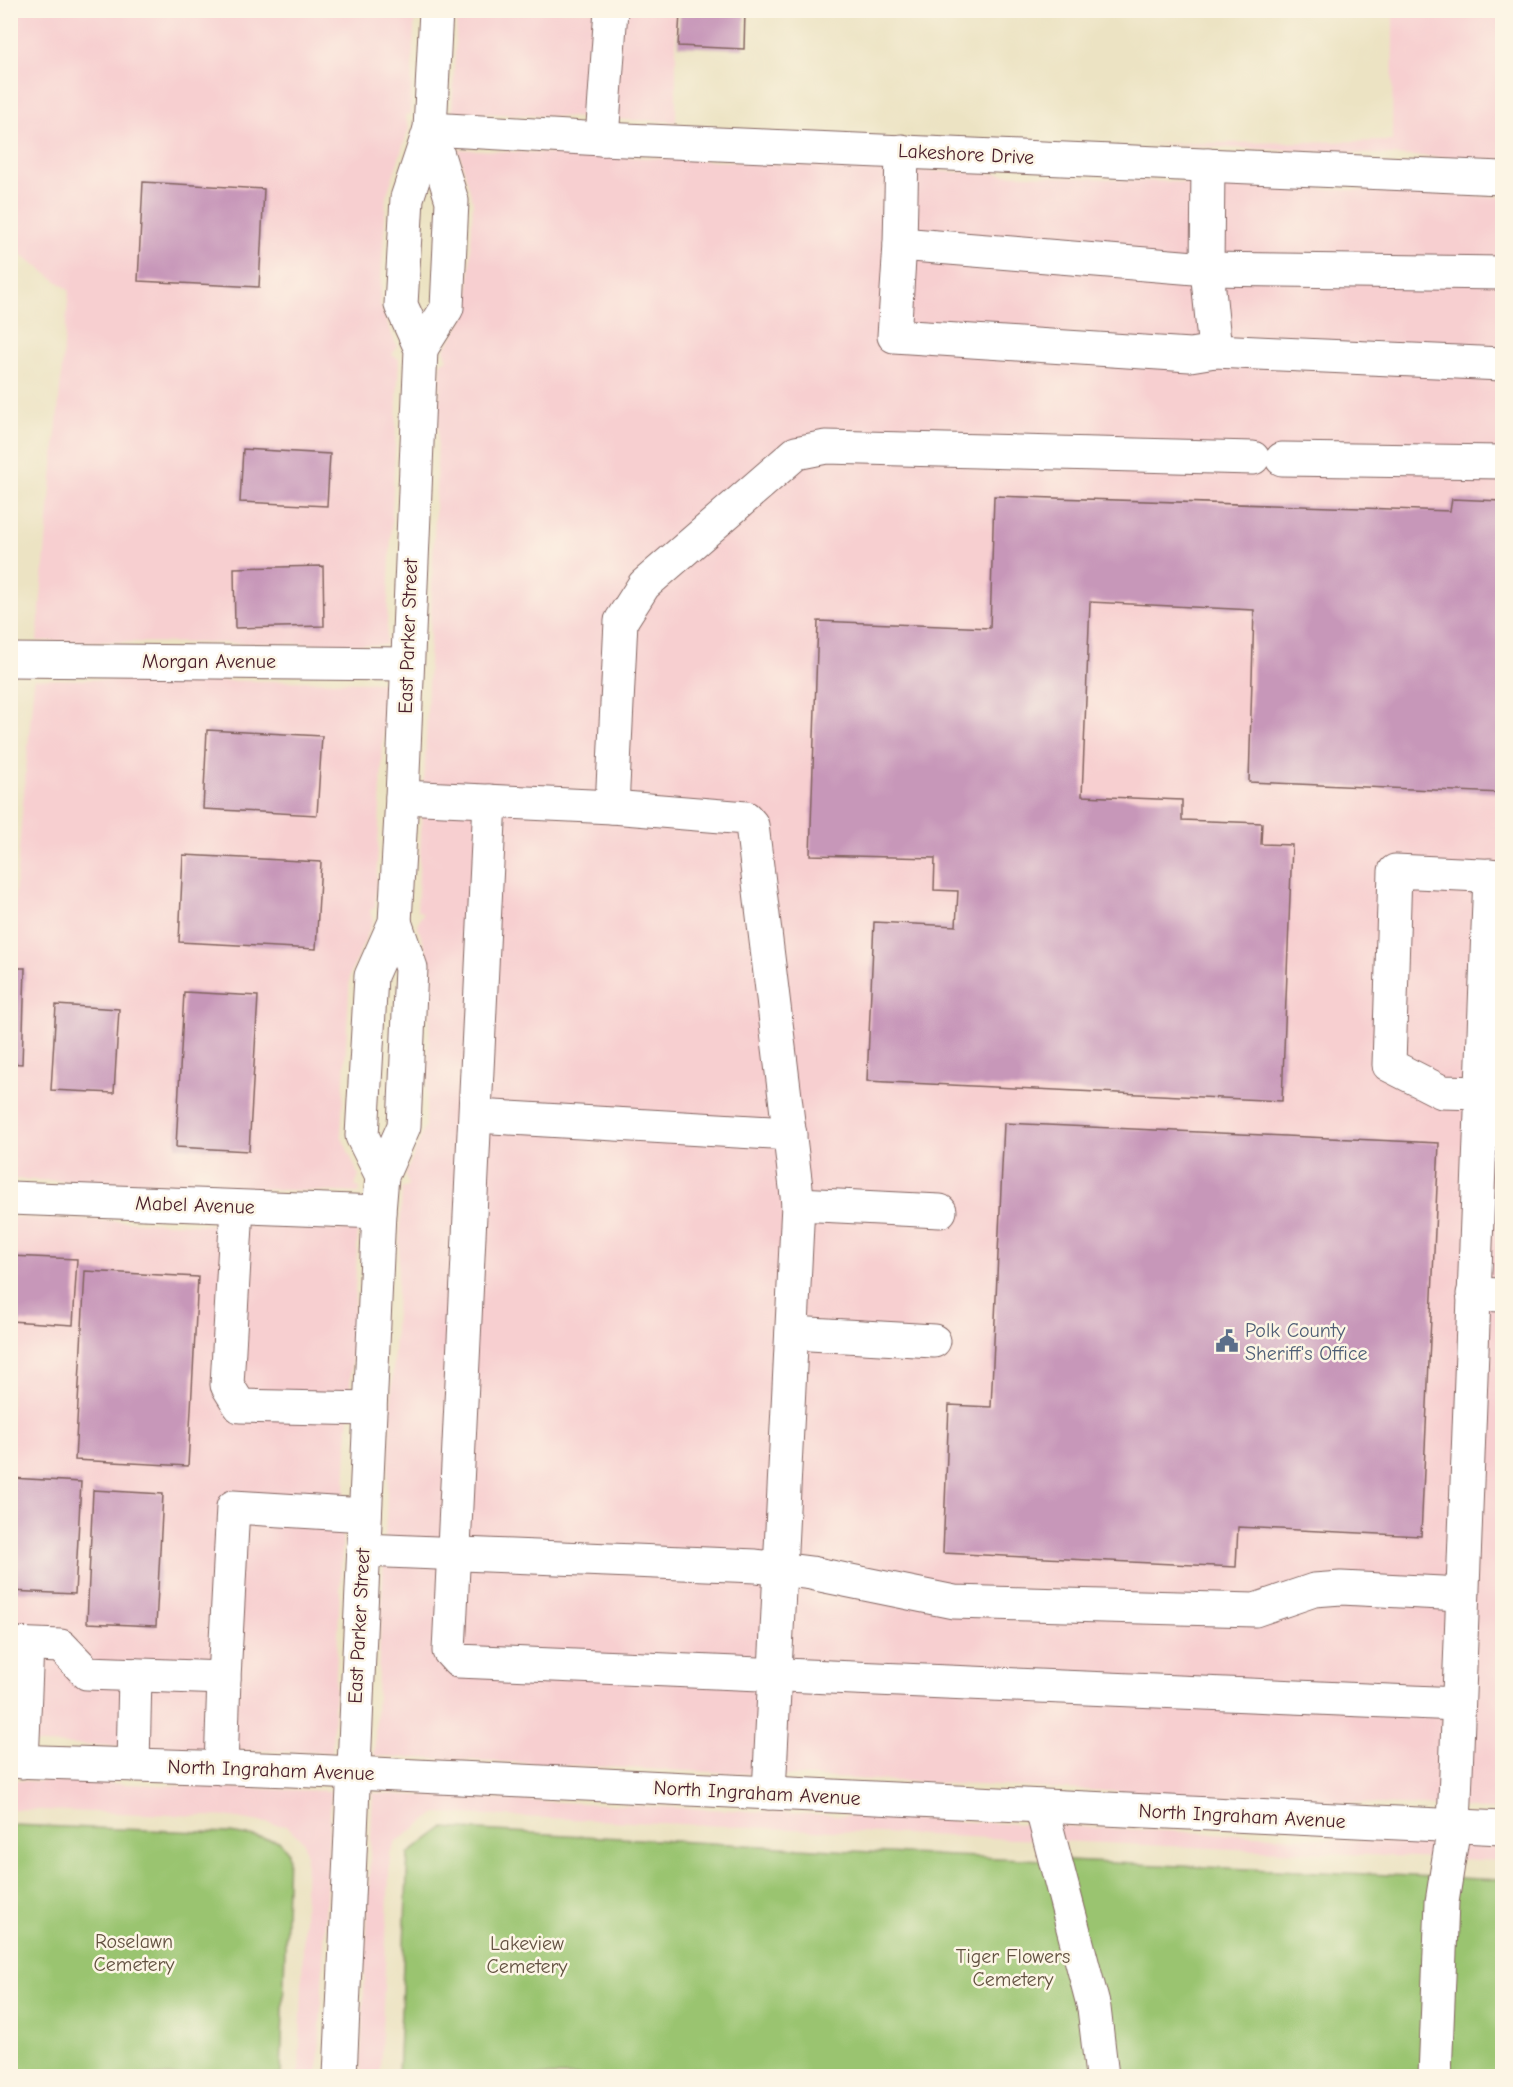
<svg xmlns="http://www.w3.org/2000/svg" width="1513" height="2087" viewBox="0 0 1513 2087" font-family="'Comic Neue',sans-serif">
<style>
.built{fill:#f7cfd0}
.green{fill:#9ac470;stroke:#72724e;stroke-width:1.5}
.building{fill:#c797b9}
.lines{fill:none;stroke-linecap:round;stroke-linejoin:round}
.minor-casing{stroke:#836460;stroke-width:35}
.minor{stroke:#fff;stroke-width:33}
.labels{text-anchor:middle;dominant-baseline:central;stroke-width:5;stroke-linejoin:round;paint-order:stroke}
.street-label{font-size:20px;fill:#4a1f2b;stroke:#fcf5e5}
.service-label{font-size:20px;fill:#4e5e75;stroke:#fcf5e5;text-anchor:start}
.park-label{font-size:20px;fill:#625140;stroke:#fcf5e5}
</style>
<rect width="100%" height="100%" fill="#fcf5e5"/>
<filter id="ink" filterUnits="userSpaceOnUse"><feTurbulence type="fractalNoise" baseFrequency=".0167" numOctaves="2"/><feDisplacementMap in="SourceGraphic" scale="12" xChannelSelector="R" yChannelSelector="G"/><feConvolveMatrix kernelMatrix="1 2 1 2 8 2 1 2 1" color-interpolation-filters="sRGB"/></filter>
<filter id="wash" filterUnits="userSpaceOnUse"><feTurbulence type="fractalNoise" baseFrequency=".008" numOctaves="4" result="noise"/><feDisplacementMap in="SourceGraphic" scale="24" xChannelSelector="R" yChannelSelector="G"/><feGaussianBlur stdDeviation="1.35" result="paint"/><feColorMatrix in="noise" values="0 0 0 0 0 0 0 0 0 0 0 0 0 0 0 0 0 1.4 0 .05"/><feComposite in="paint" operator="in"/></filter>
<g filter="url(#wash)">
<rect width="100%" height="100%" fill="#ece3c3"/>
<g class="built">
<polygon points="11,11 415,11 410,114 405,115 409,128 386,197 380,304 397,347 392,355 399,359 386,645 37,641 69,290 11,247"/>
<polygon points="457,11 676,11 676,122 452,112"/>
<polygon points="1393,11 1502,11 1502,160 1140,144 1392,141"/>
<polygon points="458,149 1502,197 1502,1810 374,1756 402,1189 409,1186 405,1176 425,1127 432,970 417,924 423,913 417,910 425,761 441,362 448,359 444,350 465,317 468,309 473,202"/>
<polygon points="34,679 386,682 375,908 370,910 373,921 350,975 341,1135 359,1176 355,1186 360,1188 359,1193 11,1179 11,940"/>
<polygon points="11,1217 358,1230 332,1753 11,1743"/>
<polygon points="11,1780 331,1791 318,2076 299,2076 306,1853 303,1842 294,1832 286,1826 230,1817 11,1809"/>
<polygon points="373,1793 1502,1847 1502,1861 437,1813 396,1842 390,1853 380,2076 360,2076"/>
</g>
<g class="green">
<polygon points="11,1825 230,1833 279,1841 288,1852 281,2076 11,2076"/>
<polygon points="443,1828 907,1854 1502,1880 1502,2076 398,2076 408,1854"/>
</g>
<g id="blocks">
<g class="building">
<polygon points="696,10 745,10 744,49 678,46 680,13 696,14"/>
<polygon points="143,182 264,189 259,287 138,281"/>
<polygon points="243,449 330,454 327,506 240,502"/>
<polygon points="994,496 1450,511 1452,499 1502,501 1502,793 1249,782 1254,610 1090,602 1082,796 1182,800 1182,820 1262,823 1261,844 1292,845 1282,1101 867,1081 874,922 956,926 958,891 934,890 935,858 810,855 818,621 990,628"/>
<polygon points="323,566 324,626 235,628 234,568"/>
<polygon points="207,730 322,736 317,815 203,809"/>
<polygon points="183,855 321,862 316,949 179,942"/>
<polygon points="10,968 25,968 22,1064 10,1063"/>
<polygon points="184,992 258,996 249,1151 176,1147"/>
<polygon points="56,1005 119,1009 114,1093 51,1090"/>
<polygon points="1004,1123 1439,1143 1421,1536 1238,1527 1236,1567 943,1553 949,1405 991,1407"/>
<polygon points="10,1256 77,1259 73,1325 10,1321"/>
<polygon points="85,1271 198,1277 188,1466 75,1460"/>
<polygon points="10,1478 81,1482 75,1594 10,1591"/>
<polygon points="93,1490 163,1494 156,1626 87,1623"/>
</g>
</g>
</g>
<g filter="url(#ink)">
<use href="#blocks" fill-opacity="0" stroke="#836460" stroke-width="1.5"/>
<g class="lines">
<g class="minor-casing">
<g id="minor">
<polyline points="430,129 602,139 1502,178"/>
<polyline points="602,139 611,10"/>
<polyline points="902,151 900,244 894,336 1190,355 1215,351"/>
<polyline points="1208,165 1207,269 1215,351 1502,364"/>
<polyline points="900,244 1207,269 1502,273"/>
<polyline points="421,349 447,308 452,201 430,129"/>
<polyline points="1282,459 1502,462"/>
<polyline points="10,660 407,664"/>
<polyline points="402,797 612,807 746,818 752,825 798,1204 769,1793"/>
<polyline points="490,801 449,1651 458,1661 1458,1704"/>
<polyline points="612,807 621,621 644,585 796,453 826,447 1253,458"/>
<polyline points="1481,1093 1442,1092 1389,1065 1395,871 1502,876"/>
<polyline points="476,1116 790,1134"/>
<polyline points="382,1176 362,1136 371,976 395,922 402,797 421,349 401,305 407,198 430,129 436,10"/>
<polyline points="10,1198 379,1212"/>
<polyline points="798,1204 940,1211"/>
<polyline points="237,1207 227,1385 240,1406 370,1409"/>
<polyline points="1473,1294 1502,1295"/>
<polyline points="792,1333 934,1341"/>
<polyline points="363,1550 756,1566 811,1573 954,1602 1255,1610 1314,1590 1341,1588 1462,1594"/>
<polyline points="10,1644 61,1646 87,1673 224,1678 233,1507 365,1515"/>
<polyline points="10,1761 291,1770 1502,1828"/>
<polyline points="22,1762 27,1645"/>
<polyline points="133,1765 135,1675"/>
<polyline points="221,1768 224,1678"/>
<polyline points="1041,1806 1094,2008 1102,2076"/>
<polyline points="340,2076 379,1212 382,1176 404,1126 411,968 395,922"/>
<polyline points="1435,2076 1442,1902 1454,1826 1490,875"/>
</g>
</g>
<use href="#minor" class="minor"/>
</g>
</g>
<defs>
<g id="civic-bare" transform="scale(1.8)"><path d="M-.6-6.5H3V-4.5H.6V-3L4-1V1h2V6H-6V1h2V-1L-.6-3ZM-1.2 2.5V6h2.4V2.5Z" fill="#5c6f8a" stroke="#fcf5e5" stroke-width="2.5" paint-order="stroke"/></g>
</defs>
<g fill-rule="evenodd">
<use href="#civic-bare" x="1227" y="1341"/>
</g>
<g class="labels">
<g class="street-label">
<text transform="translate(966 154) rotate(3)">Lakeshore Drive</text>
<text transform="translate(408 636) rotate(-88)">East Parker Street</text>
<text x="209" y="661">Morgan Avenue</text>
<text transform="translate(195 1205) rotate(2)">Mabel Avenue</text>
<text transform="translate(359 1626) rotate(-87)">East Parker Street</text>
<text transform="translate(271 1770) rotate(2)">North Ingraham Avenue</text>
<text transform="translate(757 1793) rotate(3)">North Ingraham Avenue</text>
<text transform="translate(1242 1816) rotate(3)">North Ingraham Avenue</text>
</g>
<g class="service-label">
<text x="1245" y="1330">Polk County<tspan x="1245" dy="23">Sheriff's Office</tspan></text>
</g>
<g class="park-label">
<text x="134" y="1941">Roselawn<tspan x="134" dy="23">Cemetery</tspan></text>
<text x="527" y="1943">Lakeview<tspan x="527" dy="23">Cemetery</tspan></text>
<text x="1013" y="1956">Tiger Flowers<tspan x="1013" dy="23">Cemetery</tspan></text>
</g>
</g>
<rect width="1513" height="2087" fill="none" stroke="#fcf5e5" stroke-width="36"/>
</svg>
